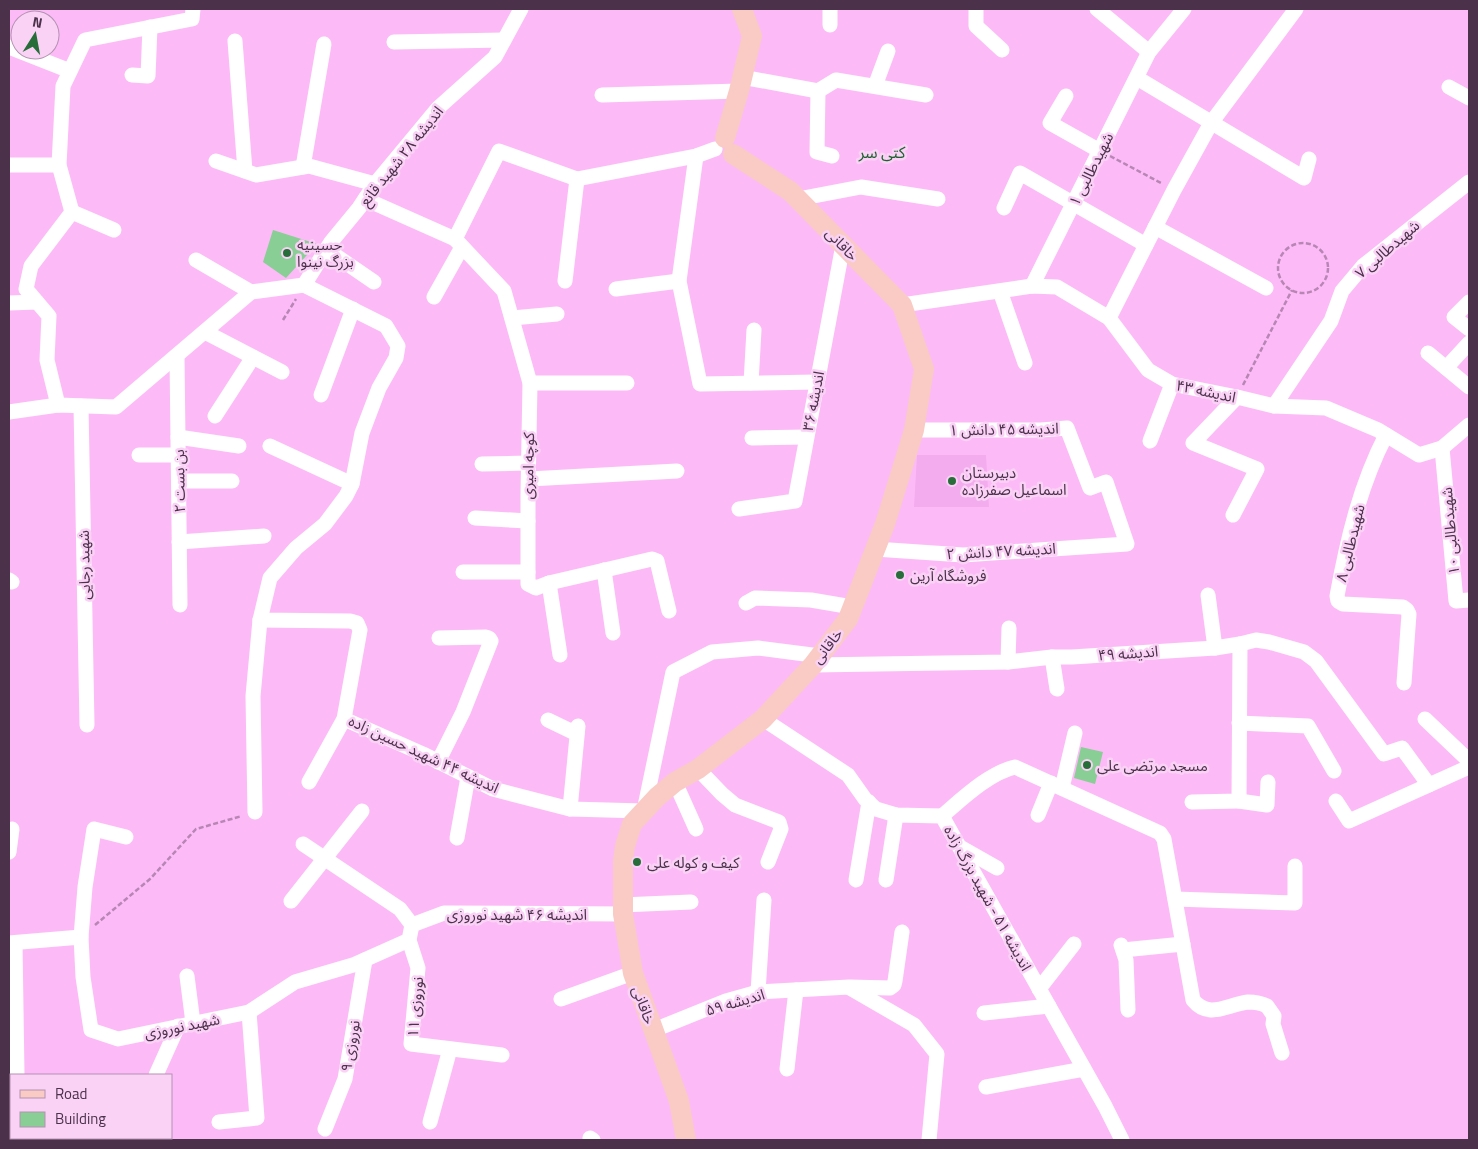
<svg xmlns="http://www.w3.org/2000/svg" width="1478" height="1149" viewBox="0 0 1478 1149" font-family="'Titillium Web','Noto Sans Arabic',sans-serif">
<style>
.built{fill:#f3acee}
.building{fill:#88ce95}
.lines{fill:none;stroke-linecap:round;stroke-linejoin:round}
.path{stroke:#b786b4;stroke-width:2.5;stroke-dasharray:5 2.5;stroke-linecap:butt}
.minor{stroke:#fff;stroke-width:15}
.major{stroke:#f9cbc4;stroke-width:20}
.poi-dot{fill:#276d39;stroke:#fad2f6;stroke-width:2}
.labels{text-anchor:middle;dominant-baseline:central;stroke-width:5;stroke-linejoin:round;paint-order:stroke}
.street-label{font-size:15px;fill:#4b314a;stroke:#fad2f6}
.poi-label{font-size:15px;fill:#4b314a;stroke:#fad2f6;text-anchor:start}
.neighbourhood-label{font-size:16px;fill:#1f5f30;stroke:#fad2f6}
</style>
<rect width="100%" height="100%" fill="#fcbbf7"/>
<polygon class="built" points="917,455 986,455 989,507 914,507"/>
<g class="building">
<polygon points="273,230 317,244 286,278 263,262"/>
<polygon points="1081,747 1103,752 1095,784 1074,778"/>
</g>
<g class="lines">
<g class="path">
<polyline points="1110,156 1163,184"/>
<circle cx="1303" cy="268" r="25"/>
<polyline points="283,320 296,299"/>
<polyline points="1243,385 1292,290"/>
<polyline points="95,925 150,879 196,829 242,816"/>
</g>
<g class="minor">
<polyline points="976,9 976,26 1002,50"/>
<polyline points="1097,9 1149,52"/>
<polyline points="830,25 830,9"/>
<polyline points="235,41 245,171"/>
<polyline points="394,42 504,40"/>
<polyline points="9,47 70,71"/>
<polyline points="132,75 148,76 150,27"/>
<polyline points="742,77 818,91 836,80 926,95"/>
<polyline points="1137,78 1304,178 1309,159"/>
<polyline points="875,86 888,51"/>
<polyline points="1449,87 1469,98"/>
<polyline points="818,91 817,152 832,156"/>
<polyline points="602,95 739,91"/>
<polyline points="1066,96 1050,123 1100,151"/>
<polyline points="696,156 679,281 700,384 816,382"/>
<polyline points="216,161 256,175 309,166 375,184"/>
<polyline points="9,165 59,165"/>
<polyline points="303,167 324,44"/>
<polyline points="365,199 455,239 499,151 577,179 696,156 715,149"/>
<polyline points="798,199 861,187 938,199"/>
<polyline points="1004,208 1020,173 1146,245"/>
<polyline points="72,212 114,230"/>
<polyline points="1155,227 1266,288"/>
<polyline points="455,239 504,291 530,383 528,494 528,584 536,588 549,583 652,559 657,561 669,611"/>
<polyline points="326,249 374,282"/>
<polyline points="196,260 251,292"/>
<polyline points="565,281 577,179"/>
<polyline points="304,285 386,326 398,346 396,358 379,388 362,433 352,484 346,496 325,524 296,548 270,578 260,620 350,621 357,623 360,630 344,719 423,754 493,789 570,809 644,811 673,672 712,652 758,648 820,656"/>
<polyline points="304,285 331,242 359,208 375,184 438,108 495,57 521,9"/>
<polyline points="1032,286 1149,52 1184,9"/>
<polyline points="616,289 679,281"/>
<polyline points="1000,291 1025,363"/>
<polyline points="434,297 462,247"/>
<polyline points="1469,302 1454,317 1469,329"/>
<polyline points="9,303 37,302"/>
<polyline points="902,305 1032,286 1057,287 1109,318 1148,370 1172,384 1237,397 1274,406 1326,408 1378,430 1419,455 1442,448 1469,425"/>
<polyline points="512,318 557,314"/>
<polyline points="1109,318 1174,190 1211,123 1296,9"/>
<polyline points="205,332 282,372"/>
<polyline points="1428,353 1469,387"/>
<polyline points="177,357 180,605"/>
<polyline points="1446,368 1469,343"/>
<polyline points="530,383 627,383"/>
<polyline points="751,383 754,330"/>
<polyline points="321,395 353,309"/>
<polyline points="58,405 47,360 49,316 26,289 31,266 72,212 59,165 63,86 85,40 192,19 193,9"/>
<polyline points="81,406 87,725"/>
<polyline points="1274,406 1331,321 1342,291 1363,266 1469,182"/>
<polyline points="9,412 58,405 116,407 251,292 304,285"/>
<polyline points="215,416 253,357"/>
<path d="M1386,435C1360,485 1347,541 1337,596L1338,601L1343,604L1403,607L1407,610L1409,614L1404,683"/>
<polyline points="178,437 239,446"/>
<polyline points="752,438 806,437"/>
<polyline points="1150,441 1172,384"/>
<polyline points="270,446 352,484"/>
<polyline points="1442,448 1456,601 1469,600"/>
<polyline points="139,455 178,455"/>
<polyline points="482,464 528,463"/>
<polyline points="529,479 677,471"/>
<polyline points="179,481 232,481"/>
<polyline points="739,509 795,501 843,245"/>
<polyline points="1233,515 1257,469 1193,443 1237,397"/>
<polyline points="475,518 528,521"/>
<polyline points="179,542 264,536"/>
<polyline points="875,549 963,555 1127,544 1106,482 1090,488 1067,428 1041,430 914,430"/>
<polyline points="604,570 613,633"/>
<polyline points="463,572 528,572"/>
<polyline points="9,580 12,582"/>
<polyline points="549,583 560,655"/>
<polyline points="1208,595 1215,648"/>
<polyline points="746,603 755,598 811,600 852,607"/>
<polyline points="1240,644 1256,640 1269,642 1304,652 1316,661 1384,754 1402,748 1429,785"/>
<polyline points="1052,657 1057,689"/>
<polyline points="1008,662 1009,628"/>
<polyline points="813,665 1008,662 1052,657 1072,657 1215,648 1240,644 1239,801 1192,802"/>
<polyline points="763,719 848,775 865,799 876,809 896,815 942,816 1105,1106 1122,1140"/>
<polyline points="1425,719 1469,761"/>
<polyline points="548,720 577,734"/>
<polyline points="1239,723 1308,726 1334,771"/>
<polyline points="438,762 463,712 491,641 489,638 486,637 439,638"/>
<polyline points="698,769 722,794 735,805 779,822 781,829 768,862"/>
<polyline points="309,782 344,719"/>
<polyline points="675,782 696,829"/>
<polyline points="1062,788 1075,733"/>
<polyline points="1239,801 1267,805 1268,782"/>
<polyline points="1336,801 1349,821 1469,767"/>
<polyline points="570,809 578,726"/>
<polyline points="255,812 253,696 260,620"/>
<polyline points="1038,815 1051,783"/>
<path d="M942,816C962,799 989,773 1015,767L1160,833L1164,839L1193,1000C1209,1020 1228,1004 1248,1002C1255,1002 1261,1003 1267,1006L1274,1016L1273,1024L1282,1053"/>
<polyline points="457,838 468,777"/>
<polyline points="303,844 400,909 412,925"/>
<polyline points="960,847 997,868"/>
<polyline points="9,852 12,829"/>
<polyline points="856,880 869,802"/>
<polyline points="886,880 896,815"/>
<polyline points="1175,899 1295,903 1295,866"/>
<polyline points="291,901 362,811"/>
<polyline points="622,905 691,902"/>
<polyline points="412,925 444,913 623,914"/>
<polyline points="81,937 85,887 94,829 126,837"/>
<polyline points="409,940 418,968 411,1044 502,1055"/>
<polyline points="9,943 81,937 83,977 91,1030 118,1039 249,1012 295,982 353,965 409,940 412,925"/>
<polyline points="15,943 17,1075"/>
<polyline points="1121,945 1126,960 1128,1010"/>
<polyline points="1123,950 1183,944"/>
<polyline points="187,976 193,1023"/>
<polyline points="850,988 914,1025 937,1054 929,1140"/>
<polyline points="1039,989 1074,944"/>
<polyline points="758,992 764,900"/>
<polyline points="561,999 633,973"/>
<polyline points="984,1013 1049,1006"/>
<polyline points="654,1030 726,1001 758,992 849,987 890,988 894,985 895,981 902,932"/>
<polyline points="787,1069 796,990"/>
<polyline points="156,1075 178,1026"/>
<polyline points="986,1087 1084,1069"/>
<polyline points="9,1095 11,1096"/>
<polyline points="219,1122 257,1118 249,1012"/>
<polyline points="430,1122 450,1049"/>
<polyline points="325,1129 345,1079 365,960"/>
<polyline points="17,1138 30,1140"/>
<polyline points="87,1138 93,1140"/>
<polyline points="590,1138 593,1140"/>
<polyline points="63,1140 66,1138"/>
</g>
<g class="major">
<polyline points="725,138 739,91 752,36 742,9"/>
<polyline points="686,1140 679,1101 633,973 623,914 623,861 625,846 632,824 657,797 675,782 698,769 763,719 813,665 848,619 885,524 914,430 924,369 902,305 790,191 733,154"/>
</g>
</g>
<g class="poi-dot">
<circle cx="287" cy="253" r="5"/>
<circle cx="952" cy="481" r="5"/>
<circle cx="900" cy="575" r="5"/>
<circle cx="1087" cy="765" r="5"/>
<circle cx="637" cy="862" r="5"/>
</g>
<g class="labels">
<g class="street-label">
<text transform="translate(401 156) rotate(-51)">اندیشه ۲۸ شهید قانع</text>
<text transform="translate(1091 169) rotate(-63)">شهیدطالبی ۱</text>
<text transform="translate(842 244) rotate(46)">خاقانی</text>
<text transform="translate(1387 249) rotate(-41)">شهیدطالبی ۷</text>
<text transform="translate(1206 391) rotate(12)">اندیشه ۴۳</text>
<text transform="translate(813 401) rotate(-79)">اندیشه ۳۶</text>
<text transform="translate(1004 429) rotate(-1)">اندیشه ۴۵ دانش ۱</text>
<text transform="translate(528 466) rotate(-89)">کوچه امیری</text>
<text transform="translate(179 481) rotate(-91)">بن بست ۲</text>
<text transform="translate(1450 531) rotate(-95)">شهیدطالبی ۱۰</text>
<text transform="translate(1350 543) rotate(-76)">شهیدطالبی ۸</text>
<text transform="translate(1001 551) rotate(-3)">اندیشه ۴۷ دانش ۲</text>
<text transform="translate(84 565) rotate(-91)">شهید رجایی</text>
<text transform="translate(827 646) rotate(-52)">خاقانی</text>
<text transform="translate(1128 653) rotate(-4)">اندیشه ۴۹</text>
<text transform="translate(424 754) rotate(25)">اندیشه ۴۴ شهید حسین زاده</text>
<text transform="translate(988 898) rotate(61)">اندیشه ۵۱ - شهید بزرگ زاده</text>
<text x="517" y="914">اندیشه ۴۶ شهید نوروزی</text>
<text transform="translate(735 1002) rotate(-16)">اندیشه ۵۹</text>
<text transform="translate(644 1005) rotate(70)">خاقانی</text>
<text transform="translate(415 1007) rotate(-85)">نوروزی ۱۱</text>
<text transform="translate(182 1026) rotate(-11)">شهید نوروزی</text>
<text transform="translate(350 1046) rotate(-80)">نوروزی ۹</text>
</g>
<g class="poi-label">
<text x="297" y="244">حسینیه<tspan x="297" dy="17">بزرگ نینوا</tspan></text>
<text x="962" y="472">دبیرستان<tspan x="962" dy="17">اسماعیل صفرزاده</tspan></text>
<text x="910" y="575">فروشگاه آرین</text>
<text x="1097" y="765">مسجد مرتضی علی</text>
<text x="647" y="862">کیف و کوله علی</text>
</g>
<g class="neighbourhood-label">
<text x="882" y="152">کتی سر</text>
</g>
</g>
<rect width="1478" height="1149" fill="none" stroke="#4b314a" stroke-width="20"/>
<rect x="10" y="1074" width="162" height="65" fill="#fad2f6" stroke="#b492b1"/>
<rect x="20" y="1090" width="25" height="8" fill="#f9cbc4" stroke="#b492b1"/>
<text x="55" y="1099" font-size="15" fill="#4b314a">Road</text>
<rect x="20" y="1112" width="25" height="15" fill="#88ce95" stroke="#b492b1"/>
<text x="55" y="1124" font-size="15" fill="#4b314a">Building</text>
<g transform="translate(35 35) rotate(11)"><circle r="24" fill="#fad2f6" stroke="#b492b1"/>
<path d="M0-4L9 19L0 12L-9 19Z" fill="#276d39"/>
<text y="-8" font-size="14" font-weight="bold" text-anchor="middle" fill="#4b314a">N</text>
</g>
</svg>
